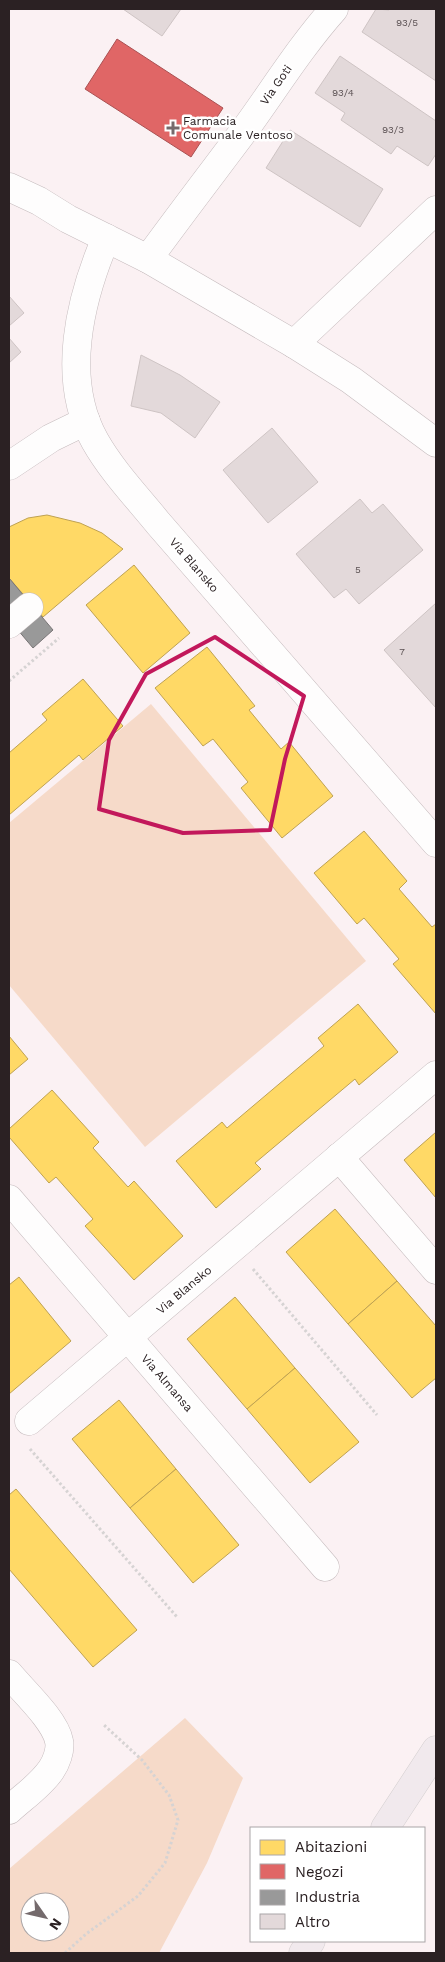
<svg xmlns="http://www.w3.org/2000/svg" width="445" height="1962" viewBox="0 0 445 1962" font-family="'Work Sans',sans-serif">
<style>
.green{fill:#f6dac9;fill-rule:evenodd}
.homes{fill:#ffd966;stroke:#bfa252}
.shops{fill:#e06666;stroke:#aa5152}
.industry{fill:#999;stroke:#787576}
.building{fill:#e3d9da;stroke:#cec4c4}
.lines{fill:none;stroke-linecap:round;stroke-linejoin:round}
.minor-casing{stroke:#c5bbbd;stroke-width:29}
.major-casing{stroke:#d3cecf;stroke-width:29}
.path{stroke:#d6d3d3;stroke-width:3;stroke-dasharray:2.5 2.5;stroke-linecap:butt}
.minor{stroke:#fefdfd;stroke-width:28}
.major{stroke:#f1e9ed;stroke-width:28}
.marked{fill:none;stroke:#c2185b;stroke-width:4;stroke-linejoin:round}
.poi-dot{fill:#746a6c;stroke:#fff;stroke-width:2}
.labels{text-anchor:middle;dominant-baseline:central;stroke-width:5;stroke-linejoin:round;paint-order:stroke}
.number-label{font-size:10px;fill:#5a5052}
.street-label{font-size:12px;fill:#2b2123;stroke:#fff}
.poi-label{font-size:12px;fill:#2b2123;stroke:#fff;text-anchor:start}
</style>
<rect width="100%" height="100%" fill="#fbf1f3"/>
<g class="green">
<polygon points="151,704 366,961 145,1147 9,985 9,823"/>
<path d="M185,1718L243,1778L207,1863L159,1953H9V1869ZM30,1902H60V1932H30Z"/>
</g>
<g class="homes">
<polygon points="47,515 80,523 102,533 123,549 43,617 9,578 9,527 28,518"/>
<polygon points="134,565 190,633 143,673 86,605"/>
<polygon points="207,647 255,706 249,710 281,749 289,742 333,796 282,838 241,788 248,782 213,739 203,746 155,688"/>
<polygon points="83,679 123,726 83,760 79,755 9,815 9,753 47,720 42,714"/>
<polygon points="364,831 407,881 399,889 432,927 436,924 436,1014 393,964 399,959 364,918 357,924 314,873"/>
<polygon points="358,1004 398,1052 359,1085 355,1079 255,1163 261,1169 216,1208 176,1161 222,1122 227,1128 324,1046 318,1038"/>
<polygon points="9,1036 28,1059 9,1075"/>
<polygon points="52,1090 99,1142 93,1148 128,1187 134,1181 183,1236 134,1280 85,1226 93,1219 56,1177 49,1183 9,1137 9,1129"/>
<polygon points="436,1132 436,1198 404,1160"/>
<polygon points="335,1209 397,1281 348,1324 286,1252"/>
<polygon points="19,1277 71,1341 9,1394 9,1285"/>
<polygon points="397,1281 436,1326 436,1378 412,1398 348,1324"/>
<polygon points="235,1297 295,1368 247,1409 187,1339"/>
<polygon points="295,1368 359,1442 310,1483 247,1409"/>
<polygon points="119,1400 176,1469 130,1508 72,1439"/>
<polygon points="176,1469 239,1545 193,1583 130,1508"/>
<polygon points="16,1489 137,1630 93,1667 9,1569 9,1495"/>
</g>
<polygon class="shops" points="117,39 223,108 191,157 85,89"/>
<g class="industry">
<polygon points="9,578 24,596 9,609"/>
<polygon points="37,611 53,630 33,648 17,629"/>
</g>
<g class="building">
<polygon points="123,9 181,9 162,36"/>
<polygon points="376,9 389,10 389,9 436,9 436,81 362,32"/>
<polygon points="340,56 436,121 436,154 428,166 397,146 391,154 341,120 345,113 315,93"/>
<polygon points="290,130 383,189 360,227 266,168"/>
<polygon points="9,296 24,313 9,326"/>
<polygon points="9,338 21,352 9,363"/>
<polygon points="141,355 180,375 220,402 195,438 161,413 131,406"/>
<polygon points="272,428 318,482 268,523 223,470"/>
<polygon points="360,499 372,513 383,504 423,550 359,604 346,589 334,598 296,554"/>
<polygon points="436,603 436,708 384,650"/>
</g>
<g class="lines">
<g class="minor-casing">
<g id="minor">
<polyline points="9,187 39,201 68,219 148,259 294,344 351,380 436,443"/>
<path d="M106,238C80,299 60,379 95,441C112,471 137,497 158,523L436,843"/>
<path d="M148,259C180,215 213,172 246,128C275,88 301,46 334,9"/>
<polyline points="294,344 436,210"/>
<polyline points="9,466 51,438 86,421"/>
<polyline points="9,624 29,607"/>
<polyline points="339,1157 436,1270"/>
<polyline points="9,1199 325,1567"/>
<polyline points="29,1421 436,1075"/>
<path d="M9,1674C23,1691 55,1720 59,1741C61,1750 56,1763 51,1770C40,1786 23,1797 9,1810"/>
</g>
</g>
<g class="major-casing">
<g id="major">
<polyline points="385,1828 436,1750"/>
<polyline points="303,1953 311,1941"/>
</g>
</g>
<g class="path">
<polyline points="9,681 59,638"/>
<polyline points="253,1269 377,1415"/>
<polyline points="30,1449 177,1617"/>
<polyline points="65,1953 86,1934 138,1896 165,1863 178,1820 169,1795 142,1760 104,1725"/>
</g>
<use href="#minor" class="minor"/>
<use href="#major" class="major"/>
</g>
<path class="marked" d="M215,637L304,696L285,759L270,830L183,833L99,809L109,740L146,674Z"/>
<path class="poi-dot" d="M170.5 120.5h5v5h5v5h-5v5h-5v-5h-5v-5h5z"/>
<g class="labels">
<g class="number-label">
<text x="407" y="22">93/5</text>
<text x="343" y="92">93/4</text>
<text x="393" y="129">93/3</text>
<text x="358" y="569">5</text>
<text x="402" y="651">7</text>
</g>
<g class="street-label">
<text transform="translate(276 85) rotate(-55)">Via Goti</text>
<text transform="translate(194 565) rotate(49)">Via Blansko</text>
<text transform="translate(184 1290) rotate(-40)">Via Blansko</text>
<text transform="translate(167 1383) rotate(49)">Via Almansa</text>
</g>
<g class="poi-label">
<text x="183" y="121">Farmacia<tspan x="183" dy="14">Comunale Ventoso</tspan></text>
</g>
</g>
<rect width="445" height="1962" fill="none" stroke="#2b2123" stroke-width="20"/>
<rect x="250" y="1827" width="175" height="115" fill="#ffffff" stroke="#aaa6a7"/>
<rect x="260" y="1840" width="25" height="15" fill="#ffd966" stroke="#aaa6a7"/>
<text x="295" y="1852" font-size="15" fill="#2b2123">Abitazioni</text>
<rect x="260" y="1864" width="25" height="15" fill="#e06666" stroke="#aaa6a7"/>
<text x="295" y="1877" font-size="15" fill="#2b2123">Negozi</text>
<rect x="260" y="1890" width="25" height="15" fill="#999999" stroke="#aaa6a7"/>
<text x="295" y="1902" font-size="15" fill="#2b2123">Industria</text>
<rect x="260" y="1914" width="25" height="15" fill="#e3d9da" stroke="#aaa6a7"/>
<text x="295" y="1927" font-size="15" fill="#2b2123">Altro</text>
<g transform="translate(45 1917) rotate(124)"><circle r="24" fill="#ffffff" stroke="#aaa6a7"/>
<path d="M0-4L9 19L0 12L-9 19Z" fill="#746a6c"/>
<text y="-8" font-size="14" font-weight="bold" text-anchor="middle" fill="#2b2123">N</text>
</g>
</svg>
